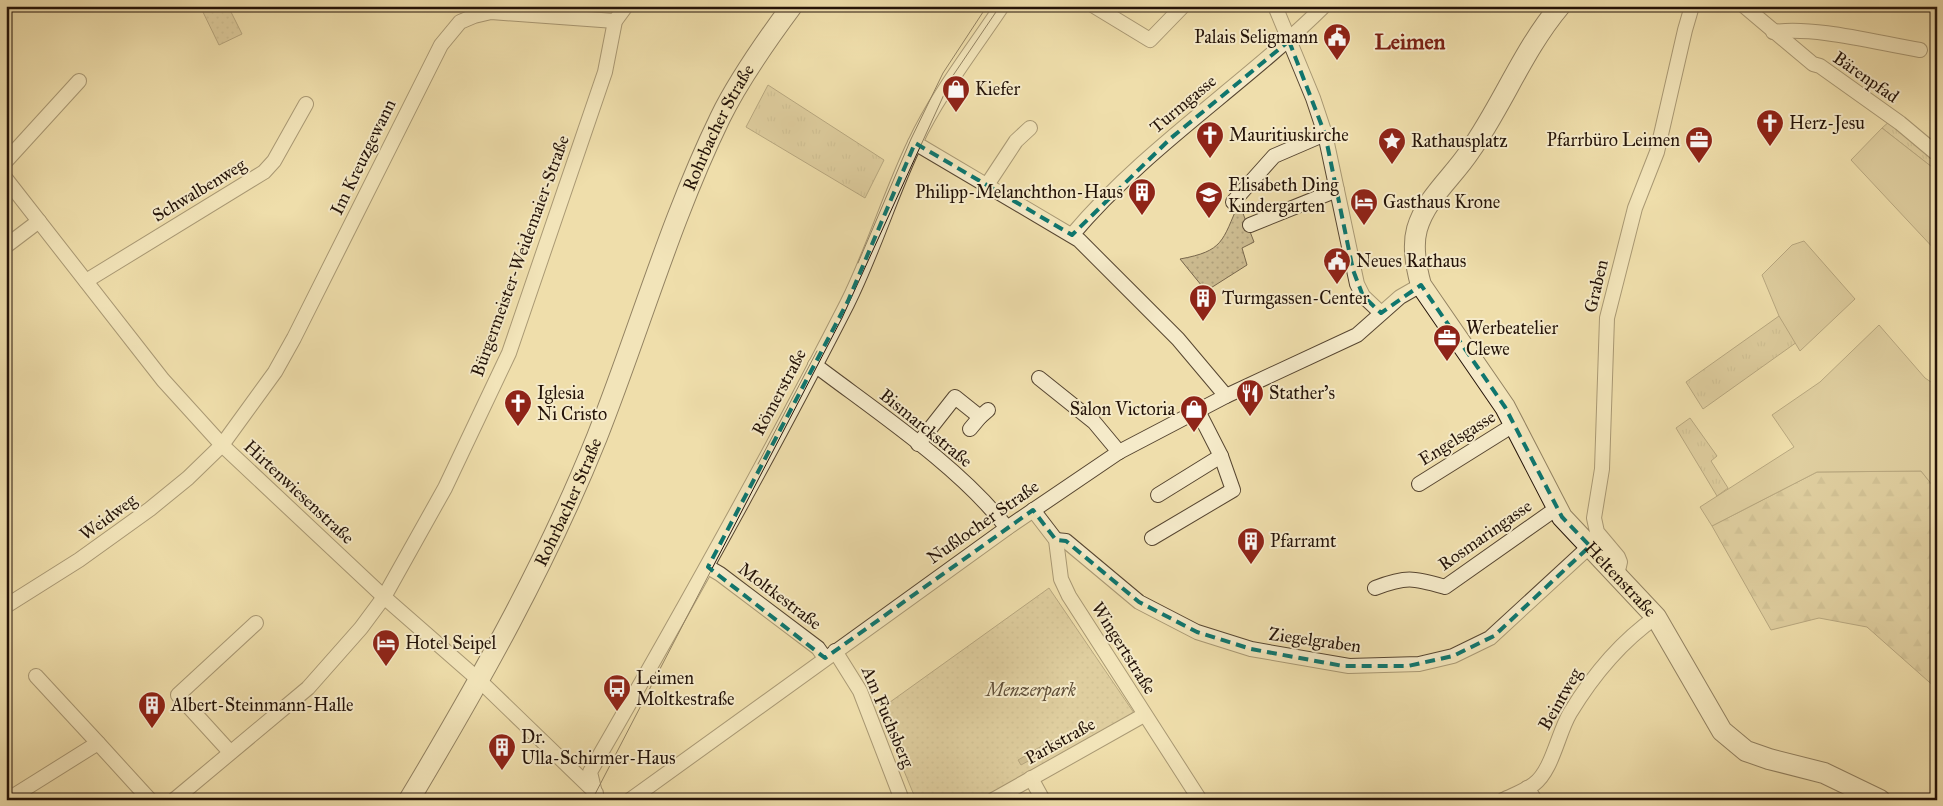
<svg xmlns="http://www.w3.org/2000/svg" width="1943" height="806" viewBox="0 0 1943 806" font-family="'IM FELL Great Primer',serif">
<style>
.grass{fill:url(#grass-tufts);stroke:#78674c}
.forest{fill:url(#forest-firs);stroke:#78674c}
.park{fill:url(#park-dots);stroke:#78674c}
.garden{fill:#ccbb90;stroke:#78674c}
.water{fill:url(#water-ripples);stroke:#746349}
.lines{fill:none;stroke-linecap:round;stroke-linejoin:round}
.street-casing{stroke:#574631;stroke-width:16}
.secondary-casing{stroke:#241308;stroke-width:22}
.street{stroke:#f5eac9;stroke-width:14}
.secondary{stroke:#f5eac9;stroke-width:20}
.tram{stroke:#241308;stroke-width:1}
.marked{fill:none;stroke:#0f766e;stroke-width:4;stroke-dasharray:10 6;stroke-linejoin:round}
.labels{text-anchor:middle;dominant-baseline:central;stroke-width:4;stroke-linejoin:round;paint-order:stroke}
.poi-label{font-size:18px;fill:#241308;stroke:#f5eac9;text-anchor:start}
.street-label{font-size:18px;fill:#241308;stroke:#f5eac9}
.park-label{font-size:18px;font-style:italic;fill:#5f4e38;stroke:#f5eac9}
.district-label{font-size:22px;font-weight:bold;fill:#7a1f14;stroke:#f5eac9}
</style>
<defs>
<pattern id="grass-tufts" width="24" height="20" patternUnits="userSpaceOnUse" patternTransform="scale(1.25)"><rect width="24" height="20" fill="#ccbb90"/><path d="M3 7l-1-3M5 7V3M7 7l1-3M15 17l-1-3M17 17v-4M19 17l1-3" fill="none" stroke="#afa07b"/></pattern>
<pattern id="forest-firs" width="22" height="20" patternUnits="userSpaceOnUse" patternTransform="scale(1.25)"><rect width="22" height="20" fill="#ccbb90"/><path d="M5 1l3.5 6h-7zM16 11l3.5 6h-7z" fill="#afa07b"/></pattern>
<pattern id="park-dots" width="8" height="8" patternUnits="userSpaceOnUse" patternTransform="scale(1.25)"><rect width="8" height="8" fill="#ccbb90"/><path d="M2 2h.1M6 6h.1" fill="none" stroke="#afa07b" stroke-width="1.8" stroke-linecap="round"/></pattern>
<pattern id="water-ripples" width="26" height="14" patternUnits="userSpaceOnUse" patternTransform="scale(1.25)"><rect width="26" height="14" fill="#aa9974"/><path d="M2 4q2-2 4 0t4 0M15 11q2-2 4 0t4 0" fill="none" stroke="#8a7c5d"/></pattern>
</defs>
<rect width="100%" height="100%" fill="#efdeac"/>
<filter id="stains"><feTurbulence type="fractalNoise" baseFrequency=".004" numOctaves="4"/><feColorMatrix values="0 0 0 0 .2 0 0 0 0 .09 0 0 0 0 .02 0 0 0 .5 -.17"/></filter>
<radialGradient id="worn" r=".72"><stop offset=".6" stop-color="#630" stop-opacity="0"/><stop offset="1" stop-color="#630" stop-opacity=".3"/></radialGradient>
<g class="grass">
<polygon points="768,85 884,160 865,198 746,127"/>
<polygon points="1891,120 1937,151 1937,171 1882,128"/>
<polygon points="1779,316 1797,342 1703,409 1686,382"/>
<polygon points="1690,418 1717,456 1711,461 1728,488 1717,496 1676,428"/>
</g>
<polygon class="forest" points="1921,471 1937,491 1937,689 1867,627 1819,618 1771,630 1712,526 1817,472"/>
<g class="park">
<polygon points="200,6 228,6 242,34 219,45"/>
<path d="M1239,203L1254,242L1242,248L1247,265L1206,291L1180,259C1224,251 1222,241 1239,203Z"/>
<polygon points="1049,588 1134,713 980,800 916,800 879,710"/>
</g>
<g class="garden">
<polygon points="1882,128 1937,171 1937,252 1851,160"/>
<polygon points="1804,241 1855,299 1800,351 1779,316 1762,275 1792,245"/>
<polygon points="1879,325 1925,378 1937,386 1937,491 1921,471 1817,472 1712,526 1700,507 1794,447 1772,415 1820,382"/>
</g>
<polygon class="water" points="1052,740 1055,746 1021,765 1018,760"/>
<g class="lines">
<g class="street-casing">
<g id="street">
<polyline points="1094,6 1150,40 1183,6"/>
<polyline points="1275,6 1313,98 1325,134 1357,284 1363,296 1381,313"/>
<polyline points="1744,6 1813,64 1820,66 1900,123 1937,154"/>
<path d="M1773,32C1816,26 1877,43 1920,50"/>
<polyline points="915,143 1079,240 1178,339 1226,396"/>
<polyline points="6,161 79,81"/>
<polyline points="6,179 163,380 222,445 384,597 480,681 596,793"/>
<polyline points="987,185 1016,141 1030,128"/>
<polyline points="1233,202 1274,156 1325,134"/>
<polyline points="1250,225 1337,190"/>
<path d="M1072,235C1145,148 1243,86 1324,6"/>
<polyline points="6,246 39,221"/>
<polyline points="86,281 264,172 274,161 306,104"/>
<path d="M815,365C877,412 960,467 1007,528"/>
<polyline points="1039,378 1094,422 1119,452"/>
<polyline points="970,429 980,417"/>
<polyline points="918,444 955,397 980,417 988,410"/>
<polyline points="1419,484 1515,424"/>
<polyline points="1158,495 1221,456"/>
<polyline points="1033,510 1056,540 1061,579 1069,596 1200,800"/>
<polyline points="1152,538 1233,490 1221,456 1198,411"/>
<polyline points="1056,540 1066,541 1139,602 1197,632 1251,649 1349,666 1419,664 1453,656 1490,638 1590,546"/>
<polyline points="708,567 720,574 818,648 825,658"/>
<polyline points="1617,575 1620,562 1618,557 1597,532 1594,518 1602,469 1607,318 1635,208 1657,152 1685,30 1692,6"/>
<path d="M1375,588C1407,576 1413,578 1445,587L1557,508"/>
<polyline points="6,606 79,560 150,509 188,478 222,445 275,372 294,338 441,45 460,22 474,16 491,12 615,21"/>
<polyline points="835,651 860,691 902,800"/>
<polyline points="36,676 98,743"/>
<polyline points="230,752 178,695 256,623"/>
<polyline points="1031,778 1043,800"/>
<polyline points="1527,788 1535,800"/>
<path d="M595,793L590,772C679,618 766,463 847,304C873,252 890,195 915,143C938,94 972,51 1002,6"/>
<polyline points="7,800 98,743 150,800"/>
<polyline points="174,800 308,688 361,628 384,597 445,488 509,353 605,72 615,21 626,6"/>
<polyline points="630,800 1007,528 1119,452 1226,396 1357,335 1400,297 1421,285"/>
<polyline points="993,800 1144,715"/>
<path d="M1503,800C1513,795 1525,791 1534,784C1552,771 1558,733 1570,713C1593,675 1619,643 1656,617"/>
</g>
</g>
<g class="secondary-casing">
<g id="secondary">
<path id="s1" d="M1560,6C1523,50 1503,104 1470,151C1453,177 1426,198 1417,229C1412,247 1416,267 1421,285L1505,407L1562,517L1656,617L1722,731L1746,751L1769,759L1824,773L1880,800"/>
<path id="s2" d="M409,800C479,683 546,564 597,437C639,331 670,221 720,118C739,79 766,41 792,6"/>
</g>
</g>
<use href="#street" class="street"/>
<use href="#secondary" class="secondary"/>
<g class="tram">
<polyline points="858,263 911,139 943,73 987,6"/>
<polyline points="758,464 817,351"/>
<polyline points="592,800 842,318 952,77 1000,6"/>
</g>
</g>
<path d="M0 0H1943V806H0ZM1289,41L1325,134L1353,270L1363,296L1381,313L1421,285L1505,407L1562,517L1590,546L1494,636L1453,656L1408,666H1343L1251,649L1197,632L1139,602L1066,541L1056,540L1033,510L825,658L708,567L848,301L915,143L1072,235L1171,138Z" fill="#efdeac" fill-opacity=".55" fill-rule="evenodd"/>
<path class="marked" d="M1289,41L1325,134L1353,270L1363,296L1381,313L1421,285L1505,407L1562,517L1590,546L1494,636L1453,656L1408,666H1343L1251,649L1197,632L1139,602L1066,541L1056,540L1033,510L825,658L708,567L848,301L915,143L1072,235L1171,138Z"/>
<defs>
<g id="civic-pin" transform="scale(1.4375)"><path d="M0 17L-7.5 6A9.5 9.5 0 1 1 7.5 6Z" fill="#8f2418" stroke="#f5eac9"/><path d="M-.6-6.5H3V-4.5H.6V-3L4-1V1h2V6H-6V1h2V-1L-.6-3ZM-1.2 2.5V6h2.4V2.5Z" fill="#fff"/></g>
<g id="shop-pin" transform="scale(1.4375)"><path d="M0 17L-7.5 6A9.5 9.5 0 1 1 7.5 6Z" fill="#8f2418" stroke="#f5eac9"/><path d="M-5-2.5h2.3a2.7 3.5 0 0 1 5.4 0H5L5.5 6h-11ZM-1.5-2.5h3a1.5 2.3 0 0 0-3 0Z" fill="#fff"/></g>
<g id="church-pin" transform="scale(1.4375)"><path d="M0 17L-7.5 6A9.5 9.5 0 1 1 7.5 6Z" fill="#8f2418" stroke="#f5eac9"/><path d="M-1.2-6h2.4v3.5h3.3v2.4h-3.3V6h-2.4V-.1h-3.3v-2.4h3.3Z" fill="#fff"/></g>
<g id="office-pin" transform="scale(1.4375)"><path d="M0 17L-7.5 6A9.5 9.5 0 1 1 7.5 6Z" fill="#8f2418" stroke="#f5eac9"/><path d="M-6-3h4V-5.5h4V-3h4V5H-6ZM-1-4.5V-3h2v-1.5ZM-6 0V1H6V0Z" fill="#fff"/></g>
<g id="sight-pin" transform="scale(1.4375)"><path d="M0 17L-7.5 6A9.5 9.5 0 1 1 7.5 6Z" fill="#8f2418" stroke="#f5eac9"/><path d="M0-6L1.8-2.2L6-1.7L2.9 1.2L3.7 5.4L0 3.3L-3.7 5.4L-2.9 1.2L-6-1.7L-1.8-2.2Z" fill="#fff"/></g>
<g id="building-pin" transform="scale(1.4375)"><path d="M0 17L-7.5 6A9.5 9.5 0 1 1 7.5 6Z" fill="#8f2418" stroke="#f5eac9"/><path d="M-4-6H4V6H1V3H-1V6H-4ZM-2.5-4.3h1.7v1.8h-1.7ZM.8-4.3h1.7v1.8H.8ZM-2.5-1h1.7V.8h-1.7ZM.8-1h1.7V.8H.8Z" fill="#fff"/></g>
<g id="school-pin" transform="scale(1.4375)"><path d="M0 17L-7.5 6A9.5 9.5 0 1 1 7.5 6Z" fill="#8f2418" stroke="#f5eac9"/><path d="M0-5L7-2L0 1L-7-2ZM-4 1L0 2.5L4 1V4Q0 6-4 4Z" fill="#fff"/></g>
<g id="hotel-pin" transform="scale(1.4375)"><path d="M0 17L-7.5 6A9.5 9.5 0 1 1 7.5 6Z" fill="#8f2418" stroke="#f5eac9"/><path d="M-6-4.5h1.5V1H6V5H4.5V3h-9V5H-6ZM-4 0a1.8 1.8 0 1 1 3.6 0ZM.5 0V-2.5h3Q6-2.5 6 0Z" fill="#fff"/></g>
<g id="restaurant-pin" transform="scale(1.4375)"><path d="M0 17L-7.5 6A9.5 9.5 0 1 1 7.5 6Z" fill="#8f2418" stroke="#f5eac9"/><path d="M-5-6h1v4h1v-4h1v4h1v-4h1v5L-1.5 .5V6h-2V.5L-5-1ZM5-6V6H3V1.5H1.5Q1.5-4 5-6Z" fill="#fff"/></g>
<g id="bus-pin" transform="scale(1.4375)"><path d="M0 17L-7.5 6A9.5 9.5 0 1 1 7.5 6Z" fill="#8f2418" stroke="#f5eac9"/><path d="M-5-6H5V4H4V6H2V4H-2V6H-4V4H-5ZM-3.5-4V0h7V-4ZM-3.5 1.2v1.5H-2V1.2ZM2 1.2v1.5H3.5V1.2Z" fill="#fff"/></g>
</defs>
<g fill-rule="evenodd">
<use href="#civic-pin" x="1337" y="37"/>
<use href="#shop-pin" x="956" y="89"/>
<use href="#church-pin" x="1770" y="123"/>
<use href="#church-pin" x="1210" y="135"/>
<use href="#office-pin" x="1699" y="140"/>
<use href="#sight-pin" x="1392" y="141"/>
<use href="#building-pin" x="1142" y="192"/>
<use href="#school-pin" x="1209" y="195"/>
<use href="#hotel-pin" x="1364" y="202"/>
<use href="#civic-pin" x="1337" y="261"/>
<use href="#building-pin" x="1203" y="298"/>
<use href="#office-pin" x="1447" y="338"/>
<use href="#restaurant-pin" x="1250" y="393"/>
<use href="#church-pin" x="518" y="403"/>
<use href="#shop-pin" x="1194" y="409"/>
<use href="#building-pin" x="1251" y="541"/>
<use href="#hotel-pin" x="386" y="643"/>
<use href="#bus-pin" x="617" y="688"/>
<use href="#building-pin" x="152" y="705"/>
<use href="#building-pin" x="502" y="747"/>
</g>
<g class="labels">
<g class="poi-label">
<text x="1318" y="37" text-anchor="end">Palais Seligmann</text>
<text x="975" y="89">Kiefer</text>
<text x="1789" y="123">Herz-Jesu</text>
<text x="1229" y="135">Mauritiuskirche</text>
<text x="1680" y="140" text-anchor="end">Pfarrbüro Leimen</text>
<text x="1411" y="141">Rathausplatz</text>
<text x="1228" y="185">Elisabeth Ding<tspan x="1228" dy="21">Kindergarten</tspan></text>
<text x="1123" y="192" text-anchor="end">Philipp-Melanchthon-Haus</text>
<text x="1383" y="202">Gasthaus Krone</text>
<text x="1356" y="261">Neues Rathaus</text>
<text x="1222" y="298">Turmgassen-Center</text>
<text x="1466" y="328">Werbeatelier<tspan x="1466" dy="21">Clewe</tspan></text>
<text x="537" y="393">Iglesia<tspan x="537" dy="21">Ni Cristo</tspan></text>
<text x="1269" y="393">Stather's</text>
<text x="1175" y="409" text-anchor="end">Salon Victoria</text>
<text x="1270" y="541">Pfarramt</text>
<text x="405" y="643">Hotel Seipel</text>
<text x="636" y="678">Leimen<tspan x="636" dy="21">Moltkestraße</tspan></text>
<text x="171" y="705">Albert-Steinmann-Halle</text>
<text x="521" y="737">Dr.<tspan x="521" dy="21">Ulla-Schirmer-Haus</tspan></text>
</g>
<g class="street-label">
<text transform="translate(1866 77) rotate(35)">Bärenpfad</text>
<text transform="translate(1183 104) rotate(-40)">Turmgasse</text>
<text stroke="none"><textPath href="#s2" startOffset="742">Rohrbacher Straße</textPath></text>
<text transform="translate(363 157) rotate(-64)">Im Kreuzgewann</text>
<text transform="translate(199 190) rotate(-31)">Schwalbenweg</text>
<text transform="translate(520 256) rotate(-70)">Bürgermeister-Weidemaier-Straße</text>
<text transform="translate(1596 286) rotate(-77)">Graben</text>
<text transform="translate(779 392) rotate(-62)">Römerstraße</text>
<text transform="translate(926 428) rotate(39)">Bismarckstraße</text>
<text transform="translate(1457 438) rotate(-32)">Engelsgasse</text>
<text transform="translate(299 492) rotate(43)">Hirtenwiesenstraße</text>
<text stroke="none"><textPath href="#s2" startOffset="338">Rohrbacher Straße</textPath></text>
<text transform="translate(108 517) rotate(-36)">Weidweg</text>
<text transform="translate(983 522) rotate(-35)">Nußlocher Straße</text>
<text transform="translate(1485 535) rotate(-35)">Rosmaringasse</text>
<text stroke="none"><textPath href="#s1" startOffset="680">Heltenstraße</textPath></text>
<text transform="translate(780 596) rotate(37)">Moltkestraße</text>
<text transform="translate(1315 640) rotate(8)">Ziegelgraben</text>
<text transform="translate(1124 648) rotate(58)">Wingertstraße</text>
<text transform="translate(1560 699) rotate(-60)">Beintweg</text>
<text transform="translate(888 717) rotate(67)">Am Fuchsberg</text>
<text transform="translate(1060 741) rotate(-29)">Parkstraße</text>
</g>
<g class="park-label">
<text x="1031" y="690">Menzerpark</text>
</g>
<g class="district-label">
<text x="1410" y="41">Leimen</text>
</g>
</g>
<rect width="1943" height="806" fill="none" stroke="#efdeac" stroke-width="25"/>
<rect x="8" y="8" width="1928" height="791" fill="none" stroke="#241308" stroke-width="2.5"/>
<rect x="12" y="12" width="1918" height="781" fill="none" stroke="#241308"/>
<rect width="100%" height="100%" filter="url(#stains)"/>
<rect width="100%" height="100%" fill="url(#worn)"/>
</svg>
